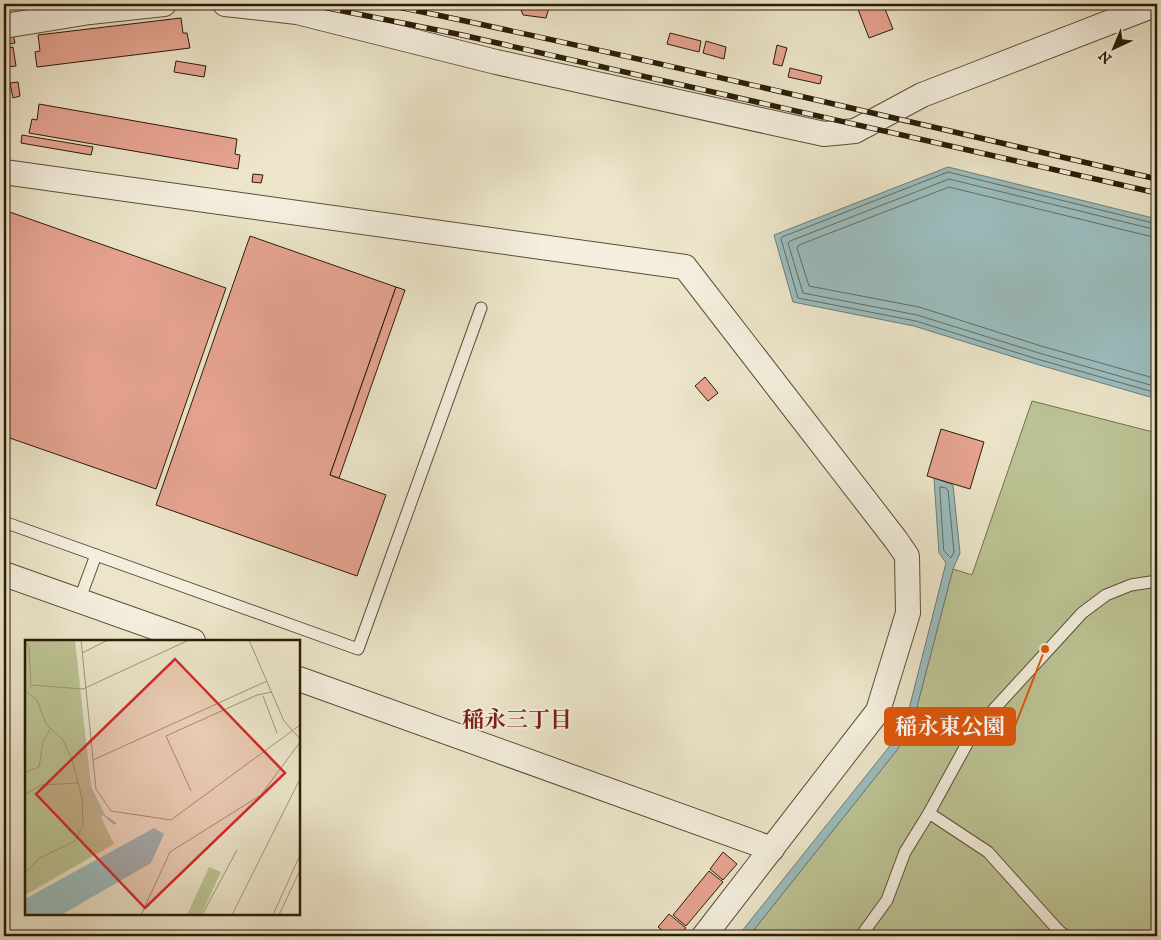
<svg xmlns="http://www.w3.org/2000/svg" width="1161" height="940" viewBox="0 0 1161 940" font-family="'IM FELL DW Pica','Noto Serif JP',serif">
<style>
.green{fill:#bcc394;stroke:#74704e}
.water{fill:#9bbdbe;stroke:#6e7d75}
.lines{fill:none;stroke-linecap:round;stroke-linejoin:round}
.shore{stroke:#636c62;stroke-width:1}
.building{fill:#e6a391;stroke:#2b1c07}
.lane-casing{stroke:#5b4e38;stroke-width:13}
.street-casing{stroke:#5b4e38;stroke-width:26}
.lane{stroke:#f3eedd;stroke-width:11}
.street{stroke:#f3eedd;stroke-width:24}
.rail-casing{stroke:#2b1c07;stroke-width:5.5}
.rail{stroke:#f3eedd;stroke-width:4;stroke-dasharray:11;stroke-linecap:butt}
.labels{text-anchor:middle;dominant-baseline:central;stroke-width:4;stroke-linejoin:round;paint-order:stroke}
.neighbourhood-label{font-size:22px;font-weight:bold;fill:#7a1f14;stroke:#f3eedd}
.inset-road{fill:none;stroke:#9f957c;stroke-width:1}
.view{fill:#d62828;fill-opacity:0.15;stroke:#d62828;stroke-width:2.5}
.inset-edge{fill:none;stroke:#2b1c07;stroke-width:2.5}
.leader{fill:none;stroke:#df560c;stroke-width:2}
.callout-dot{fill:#df560c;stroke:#f3eedd;stroke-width:2}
.callout{fill:#df560c;stroke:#df560c;stroke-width:2}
.callout-label{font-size:22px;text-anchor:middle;font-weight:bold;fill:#fff}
</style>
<rect width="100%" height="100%" fill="#ece5ca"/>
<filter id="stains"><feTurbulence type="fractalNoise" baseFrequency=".004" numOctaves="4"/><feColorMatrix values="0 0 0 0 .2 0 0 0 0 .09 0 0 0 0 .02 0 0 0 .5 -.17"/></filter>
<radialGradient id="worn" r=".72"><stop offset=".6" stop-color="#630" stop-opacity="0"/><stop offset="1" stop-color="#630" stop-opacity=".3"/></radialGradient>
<polygon class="green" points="1032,401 1157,433 1157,936 749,936 897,750 913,722 953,569 972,575"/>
<g class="water">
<polygon points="948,167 1157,219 1157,399 1036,364 914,326 793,302 774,235"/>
<polygon points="934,478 953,485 960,553 953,569 913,722 897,750 749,936 738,936 893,742 908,713 946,563 939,553"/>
</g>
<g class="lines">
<g class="shore">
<polyline points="1157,224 948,172 782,237 781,239 798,298 916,321 1037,359 1157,393"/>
<polyline points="1157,230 949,179 790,241 788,243 803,293 917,315 1039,353 1157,387"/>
<polyline points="1157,238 949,187 799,245 797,248 809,286 919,307 1041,346 1157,379"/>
<polygon points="940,487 946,488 948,490 954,552 951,558 944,551"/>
</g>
</g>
<g class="building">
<polygon points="519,4 550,4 546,18 523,15"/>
<polygon points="856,4 883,4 893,29 869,38"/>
<polygon points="181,18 183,33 187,33 190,48 37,67 35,52 40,51 38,35"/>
<polygon points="670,33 701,41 699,52 667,44"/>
<polygon points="13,34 15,43 4,45 4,35"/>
<polygon points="706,41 726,47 724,59 703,53"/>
<polygon points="777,45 787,48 782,66 773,64"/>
<polygon points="13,47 16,66 6,67 4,49"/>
<polygon points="176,61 206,66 204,77 174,72"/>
<polygon points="790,68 822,76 820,84 788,77"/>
<polygon points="18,82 20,96 13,98 10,83"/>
<polygon points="39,104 237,139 235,154 240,155 238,169 29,133 32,119 37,120"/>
<polygon points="22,135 93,147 91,155 21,143"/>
<polygon points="253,174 263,175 261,183 252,182"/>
<polygon points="4,210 226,288 156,489 4,436"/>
<polygon points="250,236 396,287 330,475 386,495 357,576 156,505"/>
<polygon points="396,287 405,290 339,478 330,475"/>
<polygon points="705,377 718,393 708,401 695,386"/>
<polygon points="941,429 984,442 970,489 927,476"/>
<polygon points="723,852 737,864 723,880 710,869"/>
<polygon points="709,871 723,882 686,926 673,915"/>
<polygon points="669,914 686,928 678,936 669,936 658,927"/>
</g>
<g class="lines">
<g class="lane-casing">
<g id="lane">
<polyline points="4,522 358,649 481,308"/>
<polyline points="79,601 96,555"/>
<polyline points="929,813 988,852 1059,931 1066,936"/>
<polyline points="861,936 887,900 905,852 929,813 974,731 1082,613 1106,595 1131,585 1157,581"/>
</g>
</g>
<g class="street-casing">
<g id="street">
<polyline points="225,4 297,12 496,62 824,134 855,131 922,95 1157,4"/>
<polyline points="4,26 90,12 164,4"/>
<polyline points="4,172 685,267 896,540 907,556 908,613 878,711 704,936"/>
<polyline points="4,574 193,641"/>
<polyline points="299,679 772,849"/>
</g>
</g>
<use href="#lane" class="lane"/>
<use href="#street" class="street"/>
<g class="rail-casing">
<g id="rail">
<polyline points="308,4 462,35 1157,193"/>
<path d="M384,4C642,57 899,120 1157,179"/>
</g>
</g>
<use href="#rail" class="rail"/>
</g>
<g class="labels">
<g class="neighbourhood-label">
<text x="517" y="720">稲永三丁目</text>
</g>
</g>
<g transform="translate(25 640)">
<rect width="275" height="275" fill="#ece5ca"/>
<path d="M0,0H50L65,149L79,175L76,177L89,204L0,255ZM184,227L196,232L176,275H162Z" fill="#bcc394"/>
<path d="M50,0L66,147L80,175L92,183L89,185L80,177L65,149ZM129,188L139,194L126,223L36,275H0V259Z" fill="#9bbdbe"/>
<path class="inset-road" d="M56,0L71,149L86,171L146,180L275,85M224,0L259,81L275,99M1,3L4,7L6,47M57,13L83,0M7,45L58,49L164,0M0,51L12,60L21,84L38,100L47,119L57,158L58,185L50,201L15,218L0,233M238,56L252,93M68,120L242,41M0,132L14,127L18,102L25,89M166,151L141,96L232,55L247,52M0,155L16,145L53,143M116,275L145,212L236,155L275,102M177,275L212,210M207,275L275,139M248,275L275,215M254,275L275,230"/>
<path class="view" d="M150,19L260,133L120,268L11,154Z"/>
<rect width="275" height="275" class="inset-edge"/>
</g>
<path class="leader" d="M1045 649L1015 726"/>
<circle class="callout-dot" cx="1045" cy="649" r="5"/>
<rect class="callout" x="885" y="708" width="130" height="37" rx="5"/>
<g class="callout-label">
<text x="950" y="734">稲永東公園</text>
</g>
<rect width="1161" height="940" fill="none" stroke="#ece5ca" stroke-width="20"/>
<rect x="5" y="5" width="1151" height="930" fill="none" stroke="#2b1c07" stroke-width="2.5"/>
<rect x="10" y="10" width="1141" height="920" fill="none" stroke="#2b1c07"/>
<g transform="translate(1114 48) rotate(224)" stroke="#f3eedd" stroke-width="4" paint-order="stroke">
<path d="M0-4L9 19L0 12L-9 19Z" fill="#2b1c07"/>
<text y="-8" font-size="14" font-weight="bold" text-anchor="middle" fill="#2b1c07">N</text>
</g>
<rect width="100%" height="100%" filter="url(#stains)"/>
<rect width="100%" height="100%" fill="url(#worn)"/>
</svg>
